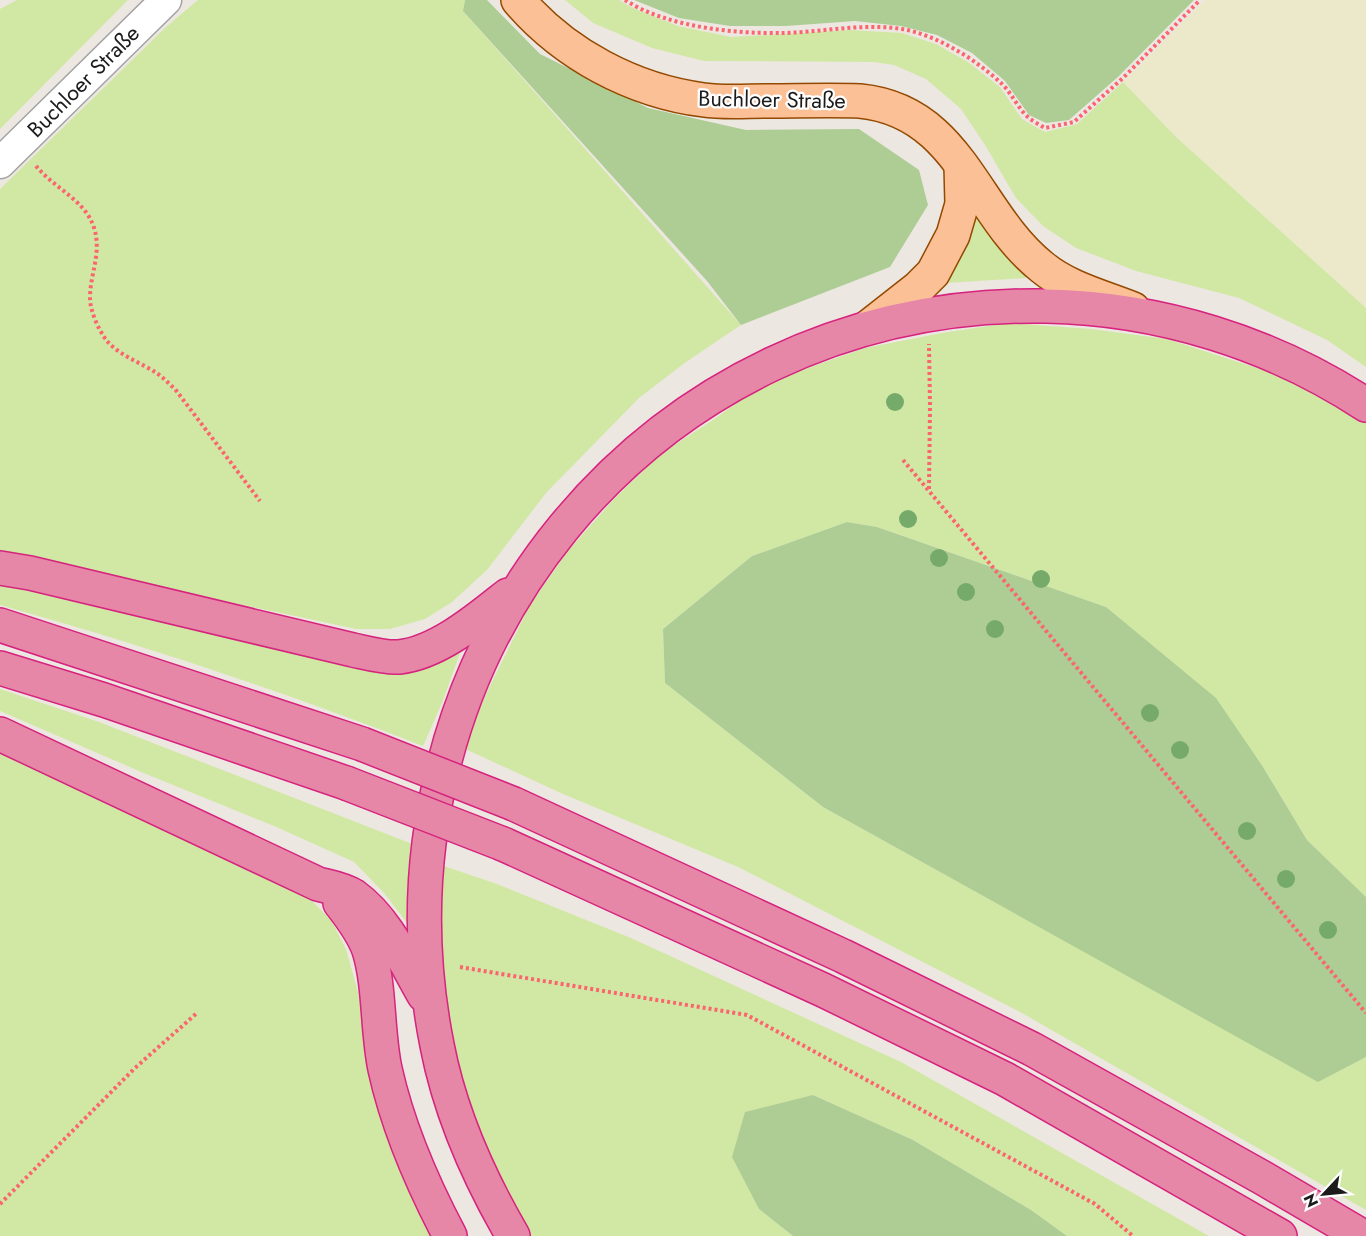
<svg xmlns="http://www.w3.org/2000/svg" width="1366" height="1236" viewBox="0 0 1366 1236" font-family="Jost,sans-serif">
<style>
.farmland{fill:#ece9cb}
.grass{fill:#d1e8a5}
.forest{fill:#aecd95}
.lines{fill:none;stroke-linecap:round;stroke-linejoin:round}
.minor-casing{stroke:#a2a2a2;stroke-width:33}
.major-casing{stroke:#934a00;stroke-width:36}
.highway-casing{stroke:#d6237e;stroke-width:36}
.path{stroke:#fa656e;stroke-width:4;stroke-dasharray:3 3;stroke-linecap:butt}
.minor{stroke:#fff;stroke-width:30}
.major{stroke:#fcc097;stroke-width:33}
.highway{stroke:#e687a8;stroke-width:33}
.highway-bridge-casing{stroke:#d6237e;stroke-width:36;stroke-linecap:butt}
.highway-bridge{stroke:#e687a8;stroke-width:33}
.tree{fill:#76aa6b}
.labels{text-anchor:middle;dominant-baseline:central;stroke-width:4.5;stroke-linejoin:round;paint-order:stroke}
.street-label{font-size:22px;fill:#1b1b1b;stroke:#fff}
</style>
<rect width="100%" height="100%" fill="#ede7e1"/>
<polygon class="farmland" points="1205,0 1366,0 1366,308 1176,137 1123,82"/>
<g class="grass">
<polygon points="17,0 128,0 0,129 0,9"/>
<polygon points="198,0 465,0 463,11 741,325 686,362 639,398 546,493 487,570 452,602 425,619 390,629 356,629 0,553 0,189 166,27"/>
<polygon points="565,0 619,0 631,7 678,26 731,37 850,30 902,33 936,44 968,62 1000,87 1022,119 1045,132 1077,124 1123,82 1176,137 1366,308 1366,367 1327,340 1239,298 1136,271 1076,248 1043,226 1016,198 985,145 961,109 926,79 894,65 873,62 704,61 652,48 593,23"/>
<polygon points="971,204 1026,272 1026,278 946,283"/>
<polygon points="1008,323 1091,329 1167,339 1301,382 1366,422 1366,897 1307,840 1263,767 1106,607 877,527 847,522 752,556 663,629 665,683 823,807 1318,1081 1366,1057 1366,1210 1020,1012 738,867 563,794 463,748 488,690 530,605 567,552 615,498 662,453 716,418 762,384 865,348 942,333"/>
<path d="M0,578L252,635L463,645L442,703L423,746C285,692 143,645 0,605Z"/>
<polygon points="0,689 99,722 415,845 410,886 413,931 385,894 354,862 274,826 146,774 0,711"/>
<polygon points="0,750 309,898 331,920 346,949 358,992 371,1067 437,1236 0,1236"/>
<polygon points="441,865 497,884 631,938 901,1062 1209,1236 1067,1236 1031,1210 913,1140 813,1095 759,1209 793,1236 528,1236 496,1176 471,1113 450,1035 441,988"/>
</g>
<g class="forest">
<polygon points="465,0 487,0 540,54 648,108 746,130 859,129 919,170 928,205 890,267 741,325 707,281 463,11"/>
<polygon points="634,0 1194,0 1119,76 1069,120 1046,123 1029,115 1005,81 972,53 937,35 901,26 855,21 786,26 730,26 679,18"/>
<polygon points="847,522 877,527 1106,607 1216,698 1263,767 1307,840 1366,897 1366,1057 1318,1082 823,807 665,683 663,629 752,556"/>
<polygon points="813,1095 913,1140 1031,1210 1067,1236 793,1236 759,1209 732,1157 745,1112"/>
</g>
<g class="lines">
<g class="minor-casing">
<polyline id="minor" points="0,163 166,0"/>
</g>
<g class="major-casing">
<g id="major">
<path d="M518,0C564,54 633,91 704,100C724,103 747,101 768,101C798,101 829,100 860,101C961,111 974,213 1042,267C1067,288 1103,297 1133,309"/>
<polyline points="867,328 918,288 933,273 953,235 962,204 961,165"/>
</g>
</g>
<g class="highway-casing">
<g id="highway">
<path d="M0,568L30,573L353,650C367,653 385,658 399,657C438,653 479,618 508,595"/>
<polyline points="0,625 362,744"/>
<polyline points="0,668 104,700 346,783"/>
<path d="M0,734L318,884C330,887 343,889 354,896C386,919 405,962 424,995"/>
<polyline points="514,804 843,956 1032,1049 1263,1178 1362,1236"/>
<polyline points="503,844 823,990 1005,1079 1280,1236"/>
<path d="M340,903C351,917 363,933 369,950C380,985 377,1032 385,1069C398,1128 422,1183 450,1236"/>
<path d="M513,1236C478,1176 450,1113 437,1045C360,658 648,299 1046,306C1159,308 1272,343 1366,405"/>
</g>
</g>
<g class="path">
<path d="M625,0C667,27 734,34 784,33C823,32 862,23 902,29C937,35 975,59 1001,83C1012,93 1018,109 1029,118C1034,122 1040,125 1045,128L1074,122L1123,78L1200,0"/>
<path d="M36,166C53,187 84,200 93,225C103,251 90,273 90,298C90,311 99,331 107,341C120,356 142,363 158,374C164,378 169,384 175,389L260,501"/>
<polyline points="903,460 1366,1013"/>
<polyline points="929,489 930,407 929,344"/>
<polyline points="460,967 747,1015 1095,1204 1133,1236"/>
<polyline points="0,1204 135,1068 198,1012"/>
</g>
<use href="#minor" class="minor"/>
<use href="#major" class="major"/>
<use href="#highway" class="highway"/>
<g class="highway-bridge-casing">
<g id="highway-bridge">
<polyline points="362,744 514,804"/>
<polyline points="346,783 503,844"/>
</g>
</g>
<use href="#highway-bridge" class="highway-bridge"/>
</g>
<g class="tree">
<circle cx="895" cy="402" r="9"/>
<circle cx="908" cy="519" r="9"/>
<circle cx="939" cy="558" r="9"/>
<circle cx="1041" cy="579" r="9"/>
<circle cx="966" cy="592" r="9"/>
<circle cx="995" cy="629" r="9"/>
<circle cx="1150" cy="713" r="9"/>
<circle cx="1180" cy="750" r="9"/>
<circle cx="1247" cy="831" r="9"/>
<circle cx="1286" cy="879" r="9"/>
<circle cx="1328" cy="930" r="9"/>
</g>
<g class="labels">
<g class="street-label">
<text transform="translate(83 81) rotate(-45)">Buchloer Straße</text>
<text transform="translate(772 99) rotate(1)">Buchloer Straße</text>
</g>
</g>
<g transform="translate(1324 1194) rotate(244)" stroke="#ffffff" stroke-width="4.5" paint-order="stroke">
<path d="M0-4.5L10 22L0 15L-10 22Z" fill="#1b1b1b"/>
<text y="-9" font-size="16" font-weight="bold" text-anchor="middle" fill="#1b1b1b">N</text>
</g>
</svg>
